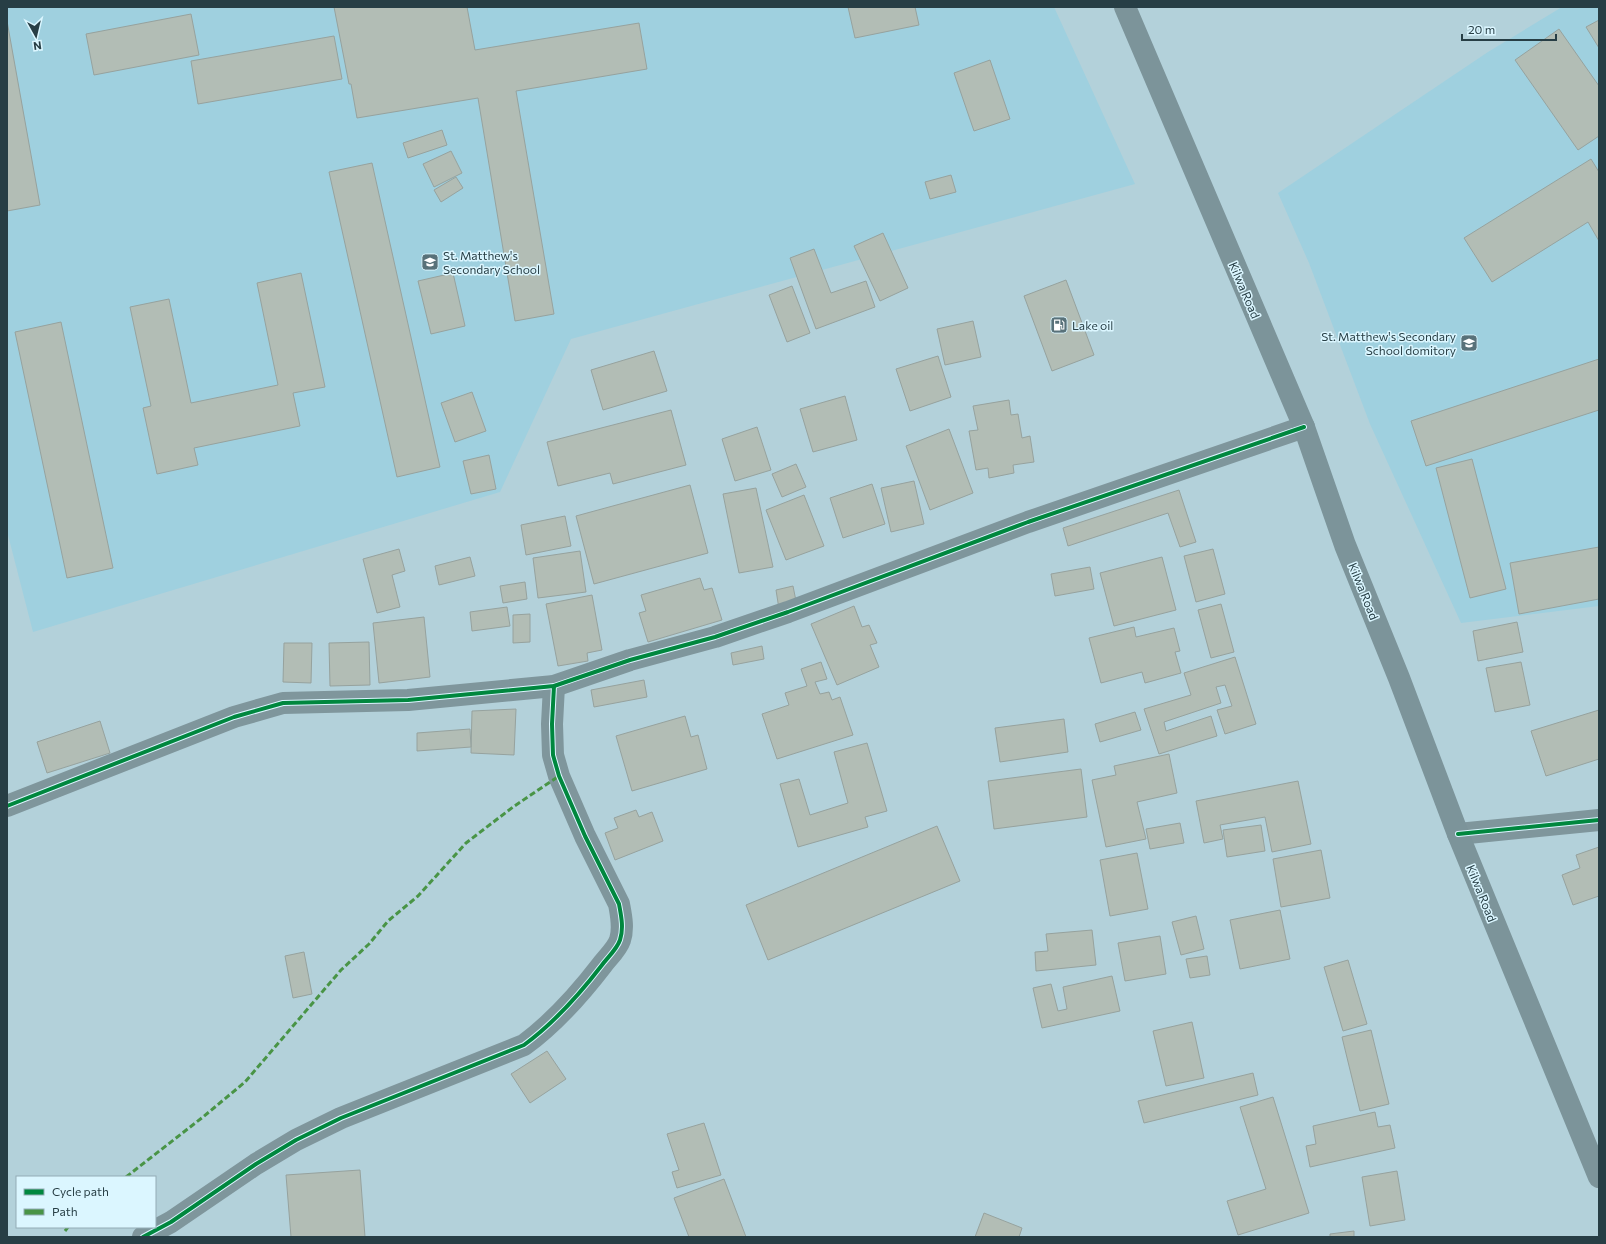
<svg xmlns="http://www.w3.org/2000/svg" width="1606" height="1244" viewBox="0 0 1606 1244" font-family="Commissioner,sans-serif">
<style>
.built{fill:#9fd0df}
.building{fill:#b2bdb5;stroke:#96a29e}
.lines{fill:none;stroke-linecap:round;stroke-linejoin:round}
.street{stroke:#7f969c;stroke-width:22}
.highway{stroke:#7c949a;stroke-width:22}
.quiet{stroke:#499446;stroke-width:3;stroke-dasharray:6 3;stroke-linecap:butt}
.cycleway-casing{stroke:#dbf6ff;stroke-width:6}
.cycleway{stroke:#00873e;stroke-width:4}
.labels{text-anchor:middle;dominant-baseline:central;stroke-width:3;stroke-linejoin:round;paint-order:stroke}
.poi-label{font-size:12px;fill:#273e45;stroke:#dbf6ff;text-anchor:start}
.street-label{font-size:12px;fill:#273e45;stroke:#dbf6ff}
</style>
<rect width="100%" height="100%" fill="#b3d1da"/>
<g class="built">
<polygon points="7,7 1054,7 1135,184 571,339 500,492 33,632 7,531"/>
<polygon points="1562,7 1599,7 1599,606 1461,623 1370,424 1309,263 1278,193 1488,52"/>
</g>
<g class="building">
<polygon points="334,7 467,7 475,50 639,23 647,69 516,91 554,314 515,321 478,98 357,118 351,84 349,84"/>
<polygon points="848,7 915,7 919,25 855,38"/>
<polygon points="191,14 199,55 94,75 86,34"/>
<polygon points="1599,20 1599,48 1586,27"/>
<polygon points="7,21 40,205 7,211"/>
<polygon points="1559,29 1599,86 1599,136 1578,150 1515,60"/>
<polygon points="334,36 342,79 198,104 191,61"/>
<polygon points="990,60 1010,119 974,131 954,73"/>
<polygon points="442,130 447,145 408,158 403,143"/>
<polygon points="451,151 462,173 434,187 423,164"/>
<polygon points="1591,159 1599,172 1599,241 1588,222 1492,282 1464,238"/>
<polygon points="372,163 440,467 397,477 329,172"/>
<polygon points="951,175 956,192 930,199 925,182"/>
<polygon points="456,177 463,188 441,202 434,190"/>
<polygon points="883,233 908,288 880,301 854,246"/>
<polygon points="814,249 831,293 866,281 875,307 816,329 790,258"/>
<polygon points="301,273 325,387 293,393 300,426 194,448 198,465 157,474 143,408 151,406 130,307 169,299 191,403 278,385 257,283"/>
<polygon points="453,273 465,326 431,334 418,281"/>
<polygon points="1066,280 1094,355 1052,371 1024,296"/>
<polygon points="792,286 810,333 787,342 769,295"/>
<polygon points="973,321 981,357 945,365 937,329"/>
<polygon points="61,322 113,568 67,578 15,332"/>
<polygon points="654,351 667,391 603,410 591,370"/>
<polygon points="938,356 951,397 910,411 896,369"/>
<polygon points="1599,359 1599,410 1426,466 1411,421"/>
<polygon points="472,392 486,431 455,442 441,403"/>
<polygon points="845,396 857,440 813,452 800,409"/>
<polygon points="1009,400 1011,415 1018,414 1022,438 1030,436 1034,462 1013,465 1014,473 989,478 988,468 976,470 969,431 978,430 973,406"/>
<polygon points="671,410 686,465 613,484 610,473 558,486 547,442"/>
<polygon points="757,427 771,470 735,481 722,439"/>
<polygon points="949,429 973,493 930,510 906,446"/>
<polygon points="489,455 496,489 471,494 463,461"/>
<polygon points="1472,459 1506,589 1470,598 1436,468"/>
<polygon points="796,464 806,487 782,497 772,474"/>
<polygon points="914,481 924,524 891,532 881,488"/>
<polygon points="872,484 885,524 843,538 830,498"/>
<polygon points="690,485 708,553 594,584 576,516"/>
<polygon points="756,488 773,567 739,573 723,494"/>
<polygon points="1179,490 1196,542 1180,547 1168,513 1068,546 1063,528"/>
<polygon points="804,495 824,546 786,560 766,510"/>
<polygon points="565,516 571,546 526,555 521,525"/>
<polygon points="1599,547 1599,599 1519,614 1510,563"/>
<polygon points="399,549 405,571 392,575 400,607 377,613 363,559"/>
<polygon points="1213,549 1225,594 1196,602 1184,556"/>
<polygon points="580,551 586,592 538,598 533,558"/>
<polygon points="470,557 475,576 439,585 435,566"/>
<polygon points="1162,557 1176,610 1114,626 1100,573"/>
<polygon points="1090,567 1094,589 1055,596 1051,574"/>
<polygon points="700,578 704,590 712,588 722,620 648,642 639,613 646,611 641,595"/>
<polygon points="525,582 527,599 503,603 500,586"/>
<polygon points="793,586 797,606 779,609 776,590"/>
<polygon points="592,595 602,650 587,653 588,661 558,666 546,604"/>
<polygon points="1221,604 1234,652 1211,658 1198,610"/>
<polygon points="854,606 862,627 869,625 877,643 870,645 879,667 837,685 811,624"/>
<polygon points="507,607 510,626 472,631 470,612"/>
<polygon points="530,614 530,642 513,643 513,615"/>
<polygon points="424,617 430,677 379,683 373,623"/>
<polygon points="1517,622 1523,652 1478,661 1473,631"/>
<polygon points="1134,627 1136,637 1174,628 1180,651 1175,652 1181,673 1145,683 1142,672 1101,683 1089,638"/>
<polygon points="369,642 370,685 330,686 329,643"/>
<polygon points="284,643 312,643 311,683 283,682"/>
<polygon points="762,646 764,659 733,665 731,653"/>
<polygon points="1235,657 1256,724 1225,734 1217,710 1232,706 1225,685 1216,687 1221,703 1164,722 1166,731 1211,716 1217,736 1159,754 1144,709 1191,695 1184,673"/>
<polygon points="821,662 827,679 815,682 820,694 829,692 832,700 840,697 853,735 777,759 762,714 789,705 785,693 807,686 801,669"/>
<polygon points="1521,662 1530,705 1495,712 1486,668"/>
<polygon points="644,680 647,697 594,707 591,690"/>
<polygon points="516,709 514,755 471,753 472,711"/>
<polygon points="1599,710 1599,759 1546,776 1531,731"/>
<polygon points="1135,712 1141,730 1100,742 1095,724"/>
<polygon points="685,716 691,737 698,735 707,769 632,791 616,736"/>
<polygon points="1064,719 1068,752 1000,762 995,728"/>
<polygon points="100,721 110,753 47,773 37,742"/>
<polygon points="470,729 471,747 417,751 417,733"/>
<polygon points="867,743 887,811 865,817 868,827 798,847 780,784 799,779 810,815 848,803 834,752"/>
<polygon points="1169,754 1177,793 1137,802 1146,839 1106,847 1092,780 1116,775 1114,766"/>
<polygon points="1081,769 1087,817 994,829 988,781"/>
<polygon points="1298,781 1311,844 1272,852 1265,817 1220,825 1223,839 1204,843 1196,801"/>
<polygon points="636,810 639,817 652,812 663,841 615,860 605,833 618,828 614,818"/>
<polygon points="1180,823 1184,843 1150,849 1146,829"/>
<polygon points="1261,825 1265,851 1227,857 1223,830"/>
<polygon points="937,826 960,881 768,960 746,905"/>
<polygon points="1599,847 1599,896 1573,905 1562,875 1580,868 1576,855"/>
<polygon points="1321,850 1330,898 1281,907 1273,859"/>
<polygon points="1137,853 1148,909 1110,916 1100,860"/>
<polygon points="1280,910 1290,959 1240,969 1230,920"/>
<polygon points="1196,916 1204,949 1181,955 1172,922"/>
<polygon points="1092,930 1096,965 1036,971 1035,952 1048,951 1046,934"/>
<polygon points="1160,936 1166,974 1125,981 1118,943"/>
<polygon points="304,952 312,994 293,998 285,956"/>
<polygon points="1207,956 1210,975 1190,978 1186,959"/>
<polygon points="1348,960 1367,1024 1343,1031 1324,967"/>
<polygon points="1112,976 1120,1011 1042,1028 1033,988 1051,984 1058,1011 1067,1009 1063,987"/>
<polygon points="1192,1022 1204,1078 1166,1086 1153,1031"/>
<polygon points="1371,1030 1389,1104 1360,1111 1342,1037"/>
<polygon points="547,1051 566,1079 530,1103 511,1074"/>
<polygon points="1253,1073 1258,1095 1144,1123 1138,1101"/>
<polygon points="1273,1097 1309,1213 1238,1235 1227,1201 1266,1189 1240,1107"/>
<polygon points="1375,1112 1378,1127 1390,1125 1395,1148 1310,1167 1306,1146 1316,1144 1313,1126"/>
<polygon points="704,1123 721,1175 677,1188 672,1172 679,1170 667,1134"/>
<polygon points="360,1170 365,1237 291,1237 286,1175"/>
<polygon points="1397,1171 1405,1220 1370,1226 1362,1177"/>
<polygon points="724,1179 746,1237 689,1237 674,1198"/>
<polygon points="984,1213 1022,1228 1019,1237 975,1237"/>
<polygon points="1354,1231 1354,1237 1330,1237 1330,1234"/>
</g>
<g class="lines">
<g class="street">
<polyline points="7,806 234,717 283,703 408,700 554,686 630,660 715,637 788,612 1028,522 1304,427"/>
<polyline points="1458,834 1599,820"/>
<path d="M143,1237L171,1222L256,1164L296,1140L341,1118L524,1045C554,1023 579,995 602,965C608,957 617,949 620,940C624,928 621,915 619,904L585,836L559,776L553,755L552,724L554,686"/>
</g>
<polyline class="highway" points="1125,7 1304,427 1345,545 1399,678 1458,834 1599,1177"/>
<g class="quiet">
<polyline points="126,1177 203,1117 245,1082 341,970 369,944 388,921 418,896 466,843 513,807 559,776"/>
<polyline points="65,1231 68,1227"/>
</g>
<g class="cycleway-casing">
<g id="cycleway">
<polyline points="7,806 234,717 283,703 408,700 554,686 630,660 715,637 788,612 1028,522 1304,427"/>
<polyline points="1458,834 1599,820"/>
<path d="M143,1237L171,1222L256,1164L296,1140L341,1118L524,1045C554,1023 579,995 602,965C608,957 617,949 620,940C624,928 621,915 619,904L585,836L559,776L553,755L552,724L554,686"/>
</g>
</g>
<use href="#cycleway" class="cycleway"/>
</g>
<defs>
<g id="school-square" transform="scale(0.9)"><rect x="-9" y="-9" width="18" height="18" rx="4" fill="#587179" stroke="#dbf6ff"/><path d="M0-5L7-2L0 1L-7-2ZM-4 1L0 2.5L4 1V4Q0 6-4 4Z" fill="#fff"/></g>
<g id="fuel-square" transform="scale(0.9)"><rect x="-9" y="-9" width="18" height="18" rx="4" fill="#587179" stroke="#dbf6ff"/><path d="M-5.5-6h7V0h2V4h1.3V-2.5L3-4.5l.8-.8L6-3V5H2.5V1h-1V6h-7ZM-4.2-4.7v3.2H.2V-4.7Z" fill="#fff"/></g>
</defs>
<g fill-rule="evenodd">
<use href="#school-square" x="430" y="262"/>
<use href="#fuel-square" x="1059" y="325"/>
<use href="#school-square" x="1469" y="343"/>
</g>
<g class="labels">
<g class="poi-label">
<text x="443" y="255">St. Matthew's<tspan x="443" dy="14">Secondary School</tspan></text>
<text x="1072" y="325">Lake oil</text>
<text x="1456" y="336" text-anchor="end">St. Matthew's Secondary<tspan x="1456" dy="14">School domitory</tspan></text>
</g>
<g class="street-label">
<text transform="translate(1245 290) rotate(67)">Kilwa Road</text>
<text transform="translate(1364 591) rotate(68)">Kilwa Road</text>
<text transform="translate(1482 893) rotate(68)">Kilwa Road</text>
</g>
</g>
<rect width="1606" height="1244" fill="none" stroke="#273e45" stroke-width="16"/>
<rect x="16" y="1176" width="140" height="52" fill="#dbf6ff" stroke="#93acb5"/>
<rect x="24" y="1189" width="20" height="6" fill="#00873e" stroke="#93acb5"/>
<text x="52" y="1196" font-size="12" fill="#273e45">Cycle path</text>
<rect x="24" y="1209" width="20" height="6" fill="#499446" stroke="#93acb5"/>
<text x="52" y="1216" font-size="12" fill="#273e45">Path</text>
<g transform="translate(36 36) rotate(172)" stroke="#dbf6ff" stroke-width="3" paint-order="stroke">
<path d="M0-3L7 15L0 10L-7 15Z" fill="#273e45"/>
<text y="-6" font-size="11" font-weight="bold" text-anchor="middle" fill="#273e45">N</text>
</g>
<path d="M1462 34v6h94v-6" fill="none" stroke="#273e45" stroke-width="2"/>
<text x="1468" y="34" font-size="12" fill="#273e45" stroke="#dbf6ff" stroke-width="3" paint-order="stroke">20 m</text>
</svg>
